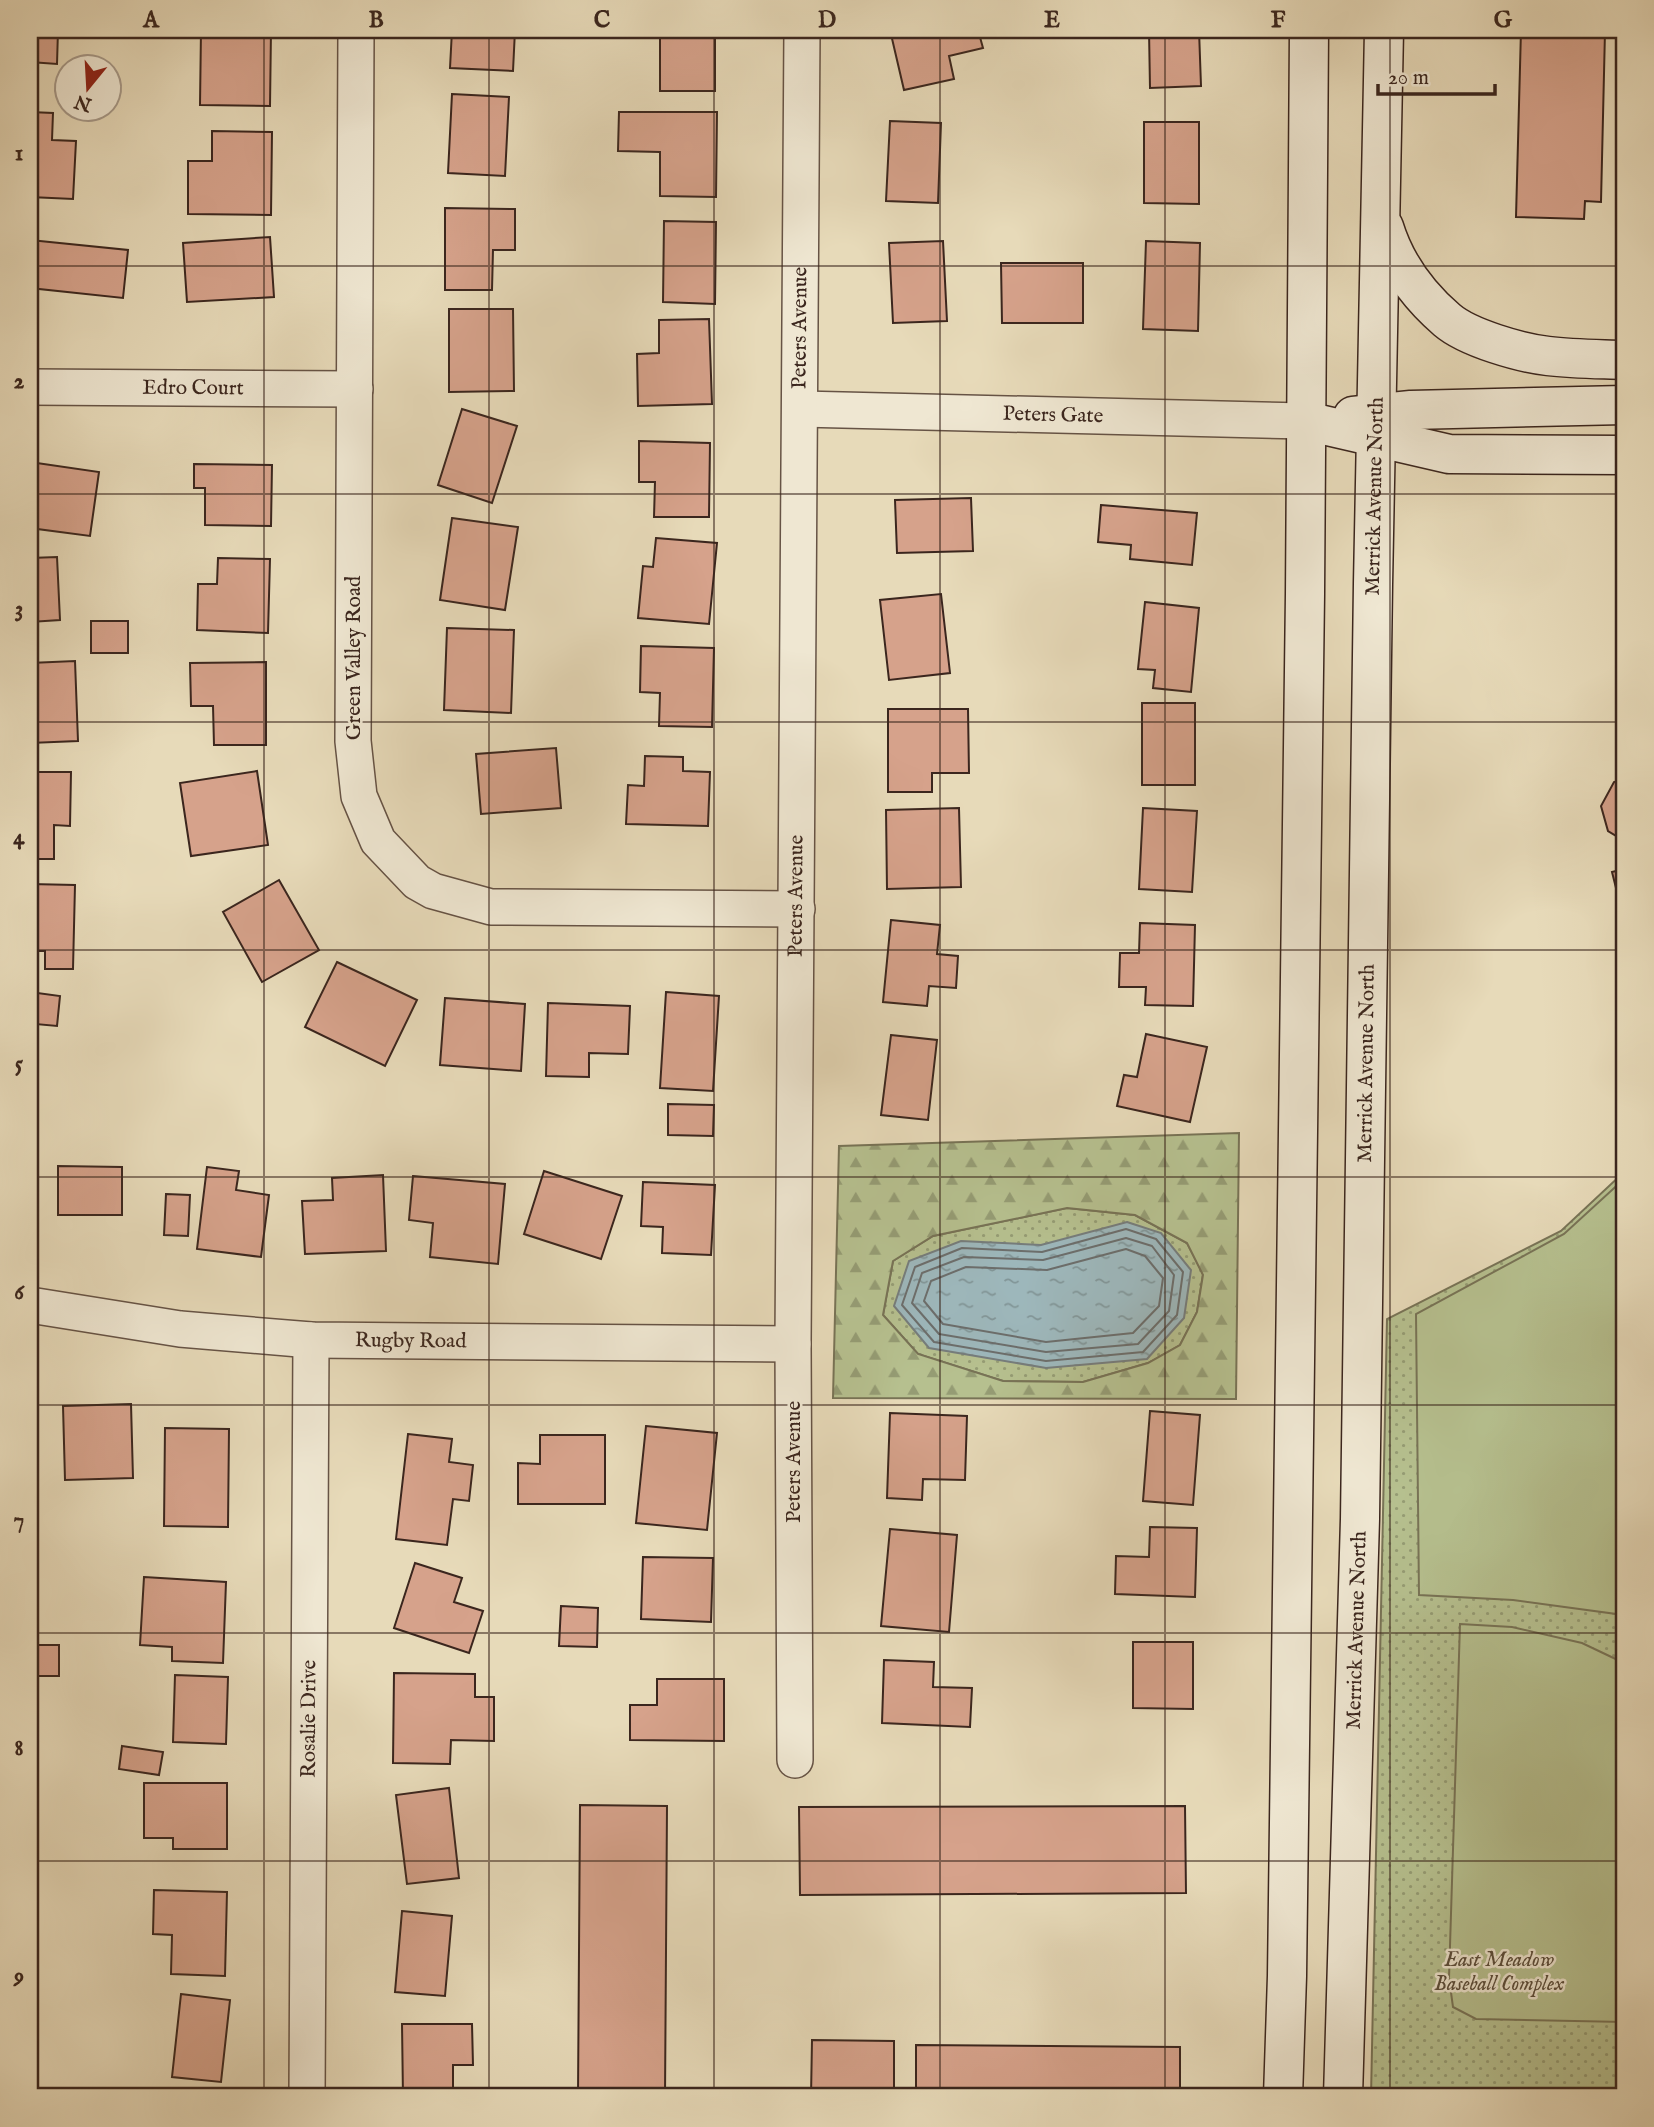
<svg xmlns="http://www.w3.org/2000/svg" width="1654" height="2127" viewBox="0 0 1654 2127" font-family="'IM FELL English',serif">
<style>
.grass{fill:url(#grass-dots);stroke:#787356;stroke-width:2}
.forest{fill:url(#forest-firs);stroke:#787356;stroke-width:2;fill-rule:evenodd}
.garden{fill:#b6c08f;stroke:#787356;stroke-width:2}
.water{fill:url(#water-ripples);stroke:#767d7c;stroke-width:2}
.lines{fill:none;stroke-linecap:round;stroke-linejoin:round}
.shore{stroke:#6c6e6c;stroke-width:2}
.building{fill:#d6a28b;stroke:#3b261e;stroke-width:2}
.street-casing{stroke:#665345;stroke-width:38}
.secondary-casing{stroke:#3b261e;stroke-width:41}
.street{stroke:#efe7d2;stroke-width:35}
.secondary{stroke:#efe7d2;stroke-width:38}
.grid{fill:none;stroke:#3b261e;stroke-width:2;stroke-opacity:0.55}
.labels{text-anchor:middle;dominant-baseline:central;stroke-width:5;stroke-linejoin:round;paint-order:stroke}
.street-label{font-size:21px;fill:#3b261e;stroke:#efe7d2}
.park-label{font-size:21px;font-style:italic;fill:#5a4c3a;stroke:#efe7d2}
.neatline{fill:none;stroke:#3b261e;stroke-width:2.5}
.grid-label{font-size:23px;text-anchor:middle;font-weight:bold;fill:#3b261e}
</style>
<defs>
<pattern id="grass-dots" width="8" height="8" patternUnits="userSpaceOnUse" patternTransform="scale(1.75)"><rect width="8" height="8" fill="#b6c08f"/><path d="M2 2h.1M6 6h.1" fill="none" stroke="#959c74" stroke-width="1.8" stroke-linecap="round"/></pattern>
<pattern id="forest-firs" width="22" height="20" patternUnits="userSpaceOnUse" patternTransform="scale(1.75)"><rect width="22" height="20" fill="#b6c08f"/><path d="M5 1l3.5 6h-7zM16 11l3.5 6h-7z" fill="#959c74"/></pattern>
<pattern id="water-ripples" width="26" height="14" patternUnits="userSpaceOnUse" patternTransform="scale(1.75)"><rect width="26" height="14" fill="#9db7bb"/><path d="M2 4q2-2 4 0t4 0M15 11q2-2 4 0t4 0" fill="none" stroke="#819597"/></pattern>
</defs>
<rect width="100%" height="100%" fill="#e7dab9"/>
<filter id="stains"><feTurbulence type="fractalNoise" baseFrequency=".00286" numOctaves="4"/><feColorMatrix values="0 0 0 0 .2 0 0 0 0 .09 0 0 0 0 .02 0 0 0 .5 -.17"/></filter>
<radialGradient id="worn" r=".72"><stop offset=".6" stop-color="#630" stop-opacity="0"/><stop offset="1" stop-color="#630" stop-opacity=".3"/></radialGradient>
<g class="grass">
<polygon points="1624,1172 1624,2097 1371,2097 1387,1319 1561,1231"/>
<polygon points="1067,1208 1135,1215 1187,1243 1203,1274 1197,1312 1180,1345 1148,1363 1083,1382 1003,1381 918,1354 883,1315 893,1261 933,1236"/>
</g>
<path class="forest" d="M1239,1133L1236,1399L833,1398L839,1146ZM1067,1208L1135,1215L1187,1243L1203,1275L1197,1312L1180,1345L1148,1363L1083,1382L1003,1381L918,1354L883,1315L893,1261L933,1236Z"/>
<g class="garden">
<polygon points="1624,1179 1624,1615 1513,1600 1419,1595 1416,1314 1564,1234"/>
<polygon points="1460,1624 1512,1627 1582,1643 1624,1663 1624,2022 1476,2019 1453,2007 1449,1978"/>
</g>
<polygon class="water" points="1127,1222 1161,1233 1191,1270 1184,1318 1147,1359 1046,1368 929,1348 894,1306 909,1261 961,1241 1041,1245"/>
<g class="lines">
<g class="shore">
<polygon points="1126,1229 1156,1239 1183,1272 1177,1315 1143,1352 1046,1361 934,1342 902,1305 915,1267 962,1248 1042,1252"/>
<polygon points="1126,1238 1152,1246 1174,1275 1169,1311 1138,1344 1046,1352 939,1334 912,1303 922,1273 964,1257 1043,1260"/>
<polygon points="1126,1249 1145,1256 1163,1278 1159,1306 1133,1333 1046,1342 943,1324 924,1301 931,1281 966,1267 1047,1270"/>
</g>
</g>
<g class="building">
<polygon points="30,30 58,30 57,64 30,62"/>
<polygon points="201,30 271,30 270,106 200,105"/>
<polygon points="452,30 515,30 513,71 450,68"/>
<rect x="660" y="30" width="55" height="61"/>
<polygon points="890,30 978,30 983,48 949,56 954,79 904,90"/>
<polygon points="1149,30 1199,30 1201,86 1150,88"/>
<polygon points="1521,30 1605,31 1601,202 1585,201 1584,219 1516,217"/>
<polygon points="452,94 509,97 505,176 448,173"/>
<polygon points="30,112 53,113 52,140 76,141 73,199 30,197"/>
<polygon points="619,112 717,112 716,197 660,196 660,152 618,151"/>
<polygon points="890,121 941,123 938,203 886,201"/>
<polygon points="1144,122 1199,122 1199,204 1144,203"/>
<polygon points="212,131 272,132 271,215 188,214 188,161 212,161"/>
<polygon points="445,208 515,209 515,250 493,250 492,290 445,290"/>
<polygon points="664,221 716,222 715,304 663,302"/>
<polygon points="270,237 274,297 187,302 183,243"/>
<polygon points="30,240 128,250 123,298 30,288"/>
<polygon points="943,241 947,321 893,323 889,243"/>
<polygon points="1146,241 1200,243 1198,331 1143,329"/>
<polygon points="1001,263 1083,263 1083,323 1002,323"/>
<polygon points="449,309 513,309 514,391 449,392"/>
<polygon points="709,319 712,404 638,406 637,354 659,353 659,320"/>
<polygon points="462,409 517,426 492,503 438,485"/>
<polygon points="639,441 710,443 709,517 654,517 655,482 639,482"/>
<polygon points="30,462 99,472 90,536 30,528"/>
<polygon points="194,464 272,465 271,526 205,525 205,488 194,488"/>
<polygon points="971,498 973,551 897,553 895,500"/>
<polygon points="1101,505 1197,513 1192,565 1130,559 1131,545 1098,542"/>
<polygon points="452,518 518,527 505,610 440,600"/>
<polygon points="656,538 717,543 709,624 638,618 643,566 653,567"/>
<polygon points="57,557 60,620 30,622 30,558"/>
<polygon points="218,558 270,559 268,633 197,630 198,584 217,584"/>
<polygon points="941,594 950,673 889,680 880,600"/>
<polygon points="1145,602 1199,608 1191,692 1153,688 1155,670 1138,669"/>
<rect x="91" y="621" width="37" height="32"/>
<polygon points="447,628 514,630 511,713 444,710"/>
<polygon points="641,646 714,648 712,727 659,726 660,693 640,692"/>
<polygon points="75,661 78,741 30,743 30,663"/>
<polygon points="266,662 266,745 214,745 213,706 191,706 190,663"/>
<rect x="1142" y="703" width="53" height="82"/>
<polygon points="888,709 968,709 969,773 932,773 932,792 888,792"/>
<polygon points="556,748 561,808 481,814 476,754"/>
<polygon points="645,756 683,757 683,771 710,772 708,826 626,824 628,785 644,786"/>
<polygon points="257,771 268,845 191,856 180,783"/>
<polygon points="30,772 71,772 70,826 54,825 54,859 30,859"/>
<polygon points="1624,779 1624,867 1616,836 1608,831 1601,806 1614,782"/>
<polygon points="959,808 961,887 887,889 886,810"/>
<polygon points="1143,808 1197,811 1192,892 1139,889"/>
<polygon points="1624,869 1624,920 1612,872"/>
<polygon points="279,880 319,950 262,982 223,912"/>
<polygon points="30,884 75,885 73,969 45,969 45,951 30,951"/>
<polygon points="891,920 940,925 937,954 958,956 956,988 929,986 927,1006 883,1002"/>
<polygon points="1140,923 1195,925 1193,1006 1145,1005 1146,987 1119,987 1120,953 1139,953"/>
<polygon points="337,962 417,1000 385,1066 305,1027"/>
<polygon points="30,992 60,996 57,1026 36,1024 30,1075"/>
<polygon points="666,992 719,996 713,1091 660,1088"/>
<polygon points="445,998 525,1004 521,1071 440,1065"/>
<polygon points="548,1003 630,1006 628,1054 589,1053 589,1077 546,1076"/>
<polygon points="1146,1034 1207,1047 1190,1122 1117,1106 1124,1075 1137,1077"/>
<polygon points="891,1035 937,1040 928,1120 881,1115"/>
<polygon points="668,1104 714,1105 713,1136 668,1135"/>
<polygon points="58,1166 122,1167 122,1215 58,1215"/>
<polygon points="207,1167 239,1171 236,1190 269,1195 261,1257 197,1249"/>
<polygon points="544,1171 622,1196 601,1259 524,1234"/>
<polygon points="383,1175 386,1251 305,1254 302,1201 333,1200 332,1178"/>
<polygon points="413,1176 505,1184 498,1264 430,1257 433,1223 409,1220"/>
<polygon points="643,1182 715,1185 711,1255 662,1253 663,1227 641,1226"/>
<polygon points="166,1194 190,1195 188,1236 164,1235"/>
<polygon points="131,1404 133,1478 65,1480 63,1406"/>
<polygon points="1150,1411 1200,1415 1193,1505 1143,1501"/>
<polygon points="890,1413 967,1416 965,1480 923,1479 922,1500 887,1498"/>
<polygon points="646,1426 717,1433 707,1530 636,1523"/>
<polygon points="165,1428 229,1429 228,1527 164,1526"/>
<polygon points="408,1434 452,1439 449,1462 473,1465 469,1501 453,1499 447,1545 396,1539"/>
<polygon points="540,1435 605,1435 605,1504 518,1504 518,1463 540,1464"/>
<polygon points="1150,1527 1197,1528 1195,1597 1115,1594 1116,1556 1149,1557"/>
<polygon points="890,1529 957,1535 949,1632 881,1626"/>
<polygon points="643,1557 713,1558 711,1622 641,1619"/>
<polygon points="415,1563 462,1578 454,1602 483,1611 469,1653 394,1628"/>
<polygon points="30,1571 35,1571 38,1632 30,1633"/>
<polygon points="144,1577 226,1582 223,1663 172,1661 172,1647 140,1645"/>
<polygon points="561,1606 598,1608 597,1647 559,1646"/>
<polygon points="1133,1642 1193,1642 1193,1709 1133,1708"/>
<rect x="30" y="1645" width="29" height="31"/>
<polygon points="884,1660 934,1662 933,1687 972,1688 970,1727 882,1723"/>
<polygon points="394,1673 475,1674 475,1697 494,1697 494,1741 451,1740 450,1764 393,1763"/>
<polygon points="175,1675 228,1677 226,1744 173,1742"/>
<polygon points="657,1679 724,1679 724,1741 630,1740 630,1705 657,1705"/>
<polygon points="122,1746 163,1752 159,1775 119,1769"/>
<polygon points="144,1783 227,1783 227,1849 173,1849 173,1838 144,1838"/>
<polygon points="449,1788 459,1878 407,1884 396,1795"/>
<polygon points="580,1805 667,1806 665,2097 578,2097"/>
<polygon points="1185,1806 1186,1893 800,1895 799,1807"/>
<polygon points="154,1890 227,1892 225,1976 171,1974 172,1935 153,1934"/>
<polygon points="402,1911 452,1916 445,1996 395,1992"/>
<polygon points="181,1994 230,2000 221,2082 172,2077"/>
<polygon points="402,2024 472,2024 473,2065 453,2065 453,2097 403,2097"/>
<polygon points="30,2035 35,2036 31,2097 30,2097"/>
<polygon points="812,2040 894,2041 894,2097 811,2097"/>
<polygon points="916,2045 1180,2047 1180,2097 916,2097"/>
</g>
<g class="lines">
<g class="street-casing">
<g id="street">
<polyline points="356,30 353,741 359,796 378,841 417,882 433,891 491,907 797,909"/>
<path id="s1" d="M30,387L355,389"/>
<path id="s2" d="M801,409L1306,421"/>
<path id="s3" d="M30,1305L180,1329L311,1340L793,1344"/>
<path id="s4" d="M795,1760L793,1344L802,30"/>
<path id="s5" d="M307,2097L311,1340"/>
</g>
</g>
<g class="secondary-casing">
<g id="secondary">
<path d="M1384,227C1395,263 1418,295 1447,320C1468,338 1521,353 1548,356C1573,359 1599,359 1624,360"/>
<polyline points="1353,416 1411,410 1624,405"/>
<polyline points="1306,421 1449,454 1624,455"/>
<polyline points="1283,2097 1287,1976 1305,594 1309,30"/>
<path id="s6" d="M1343,2097L1360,1519L1373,584L1384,30"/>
</g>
</g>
<use href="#street" class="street"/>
<use href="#secondary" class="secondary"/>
</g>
<path class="grid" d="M264,30V2097M489,30V2097M714,30V2097M940,30V2097M1165,30V2097M1390,30V2097M30,266H1624M30,494H1624M30,722H1624M30,950H1624M30,1177H1624M30,1405H1624M30,1633H1624M30,1861H1624"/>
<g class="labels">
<g class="street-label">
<text stroke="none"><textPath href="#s4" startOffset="1432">Peters Avenue</textPath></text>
<text stroke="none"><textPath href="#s1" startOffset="163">Edro Court</textPath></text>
<text stroke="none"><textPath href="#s2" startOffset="252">Peters Gate</textPath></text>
<text stroke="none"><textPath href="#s6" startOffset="1601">Merrick Avenue North</textPath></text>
<text transform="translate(354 658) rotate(-90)">Green Valley Road</text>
<text stroke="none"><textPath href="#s4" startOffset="864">Peters Avenue</textPath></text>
<text stroke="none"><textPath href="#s6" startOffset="1034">Merrick Avenue North</textPath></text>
<text stroke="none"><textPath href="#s3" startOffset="383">Rugby Road</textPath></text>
<text transform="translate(794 1462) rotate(-90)">Peters Avenue</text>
<text stroke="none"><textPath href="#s6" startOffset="467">Merrick Avenue North</textPath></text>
<text stroke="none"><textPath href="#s5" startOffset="378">Rosalie Drive</textPath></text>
</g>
<g class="park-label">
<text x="1499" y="1960">East Meadow<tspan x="1499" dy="24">Baseball Complex</tspan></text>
</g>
</g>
<rect width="1654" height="2127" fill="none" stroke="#e7dab9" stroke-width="77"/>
<g transform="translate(88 88) rotate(198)"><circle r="33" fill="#efe7d2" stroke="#a79a8a" stroke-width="2"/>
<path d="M0-5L12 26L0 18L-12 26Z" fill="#8f2418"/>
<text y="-10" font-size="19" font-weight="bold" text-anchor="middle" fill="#3b261e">N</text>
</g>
<path d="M1378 84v10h117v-10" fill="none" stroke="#3b261e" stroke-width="3.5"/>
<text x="1388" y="84" font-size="21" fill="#3b261e" stroke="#efe7d2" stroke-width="5" paint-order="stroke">20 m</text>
<rect x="38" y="38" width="1578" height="2050" class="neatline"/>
<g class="grid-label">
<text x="151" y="27">A</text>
<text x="376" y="27">B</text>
<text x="602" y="27">C</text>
<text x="827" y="27">D</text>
<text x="1052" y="27">E</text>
<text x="1278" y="27">F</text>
<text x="1503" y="27">G</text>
<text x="19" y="160">1</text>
<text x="19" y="388">2</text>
<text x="19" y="616">3</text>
<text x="19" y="844">4</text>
<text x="19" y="1071">5</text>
<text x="19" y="1299">6</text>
<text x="19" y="1527">7</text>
<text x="19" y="1755">8</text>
<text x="19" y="1983">9</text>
</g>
<rect width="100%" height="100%" filter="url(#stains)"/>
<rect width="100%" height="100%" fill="url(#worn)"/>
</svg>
